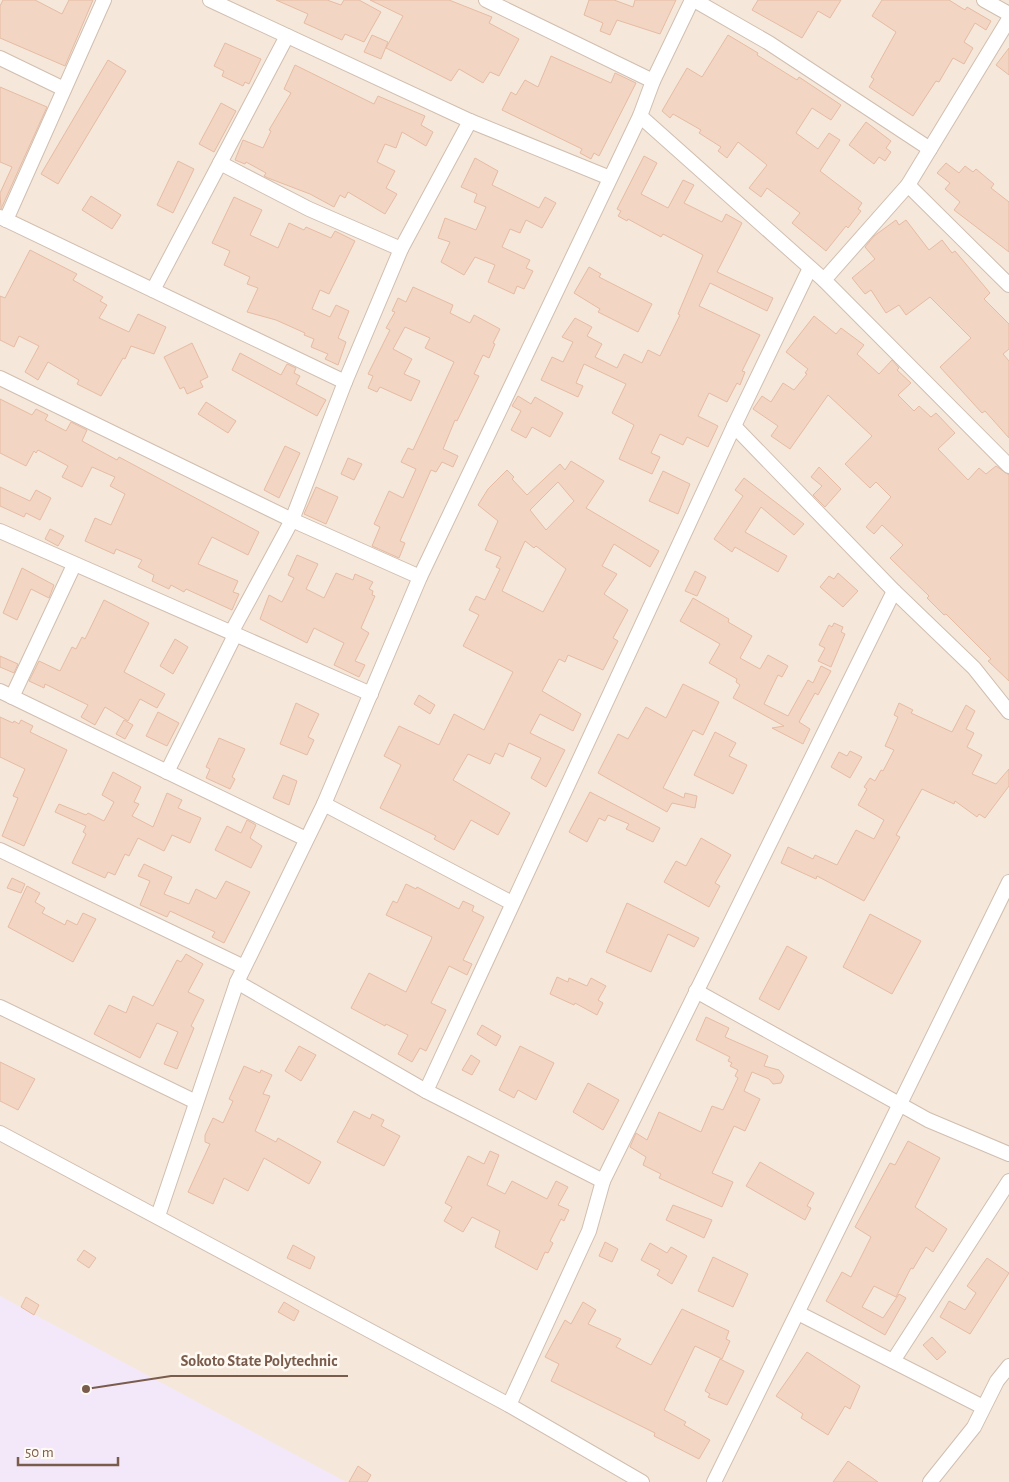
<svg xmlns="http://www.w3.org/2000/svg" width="1009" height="1482" viewBox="0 0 1009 1482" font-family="'Alegreya Sans',sans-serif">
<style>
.residential{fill:#f5e8da}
.education{fill:#f3e8fa}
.building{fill:#f3d5c3;stroke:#e6bba3;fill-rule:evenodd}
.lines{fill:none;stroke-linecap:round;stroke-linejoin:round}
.minor-casing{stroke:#d1beb0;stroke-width:16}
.minor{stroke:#fff;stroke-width:14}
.leader{fill:none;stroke:#7a5c4d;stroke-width:2}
.callout-dot{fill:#7a5c4d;stroke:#fffaf3;stroke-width:2}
.callout-label{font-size:16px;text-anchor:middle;font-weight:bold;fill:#7a5c4d;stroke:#fffaf3;stroke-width:5;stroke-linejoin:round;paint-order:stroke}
</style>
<rect width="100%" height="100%" fill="#fdf6ec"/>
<polygon class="residential" points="0,0 1009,0 1009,1482 341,1482 0,1300"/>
<polygon class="education" points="0,1296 346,1482 0,1482"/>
<g class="building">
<polygon points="3,0 35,0 62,14 69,0 93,0 65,66 0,38 0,6"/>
<polygon points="276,0 327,0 341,5 344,0 359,0 381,12 364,42 345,34 342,40 304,23 308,14"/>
<polygon points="370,0 449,0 492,17 489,23 519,39 499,76 490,72 483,83 459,69 451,81 386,48 403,16"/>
<polygon points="589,0 614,0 633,7 635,0 676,0 660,34 617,20 610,35 600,31 603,23 584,15"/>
<polygon points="758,0 841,0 830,18 818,11 802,38 752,10"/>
<polygon points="882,0 949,0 965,10 967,7 991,21 986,30 975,23 964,42 973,48 964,64 953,58 939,82 936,81 913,116 869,87 874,79 871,77 896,32 872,16"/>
<polygon points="372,35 388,42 381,59 364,52"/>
<polygon points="728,35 758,53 757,55 797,80 799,77 841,105 831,120 812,108 796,133 818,149 829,133 840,140 820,171 862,203 858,209 861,211 848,228 846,226 826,251 792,223 800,213 767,188 761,197 749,188 767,165 757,157 738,142 727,158 718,151 721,147 699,133 701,130 673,114 670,118 662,111 687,68 702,77"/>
<polygon points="225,43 261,59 249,84 245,82 243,86 222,76 224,71 214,66"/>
<polygon points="1009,48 1009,75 996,65"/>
<polygon points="551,56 611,83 615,73 636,83 599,156 594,153 591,159 580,153 582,149 502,110 511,92 516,95 525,80 538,87"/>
<polygon points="108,60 126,71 58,184 41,174"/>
<polygon points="295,65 374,104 378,96 425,116 421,125 433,132 426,146 402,132 396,148 385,144 377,162 395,171 386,188 397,194 385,214 348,192 345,198 340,195 334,207 310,194 268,178 264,176 266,173 246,162 245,164 235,160 243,140 263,148 271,131 269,130 291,93 284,89"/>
<polygon points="0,87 47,107 1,209 0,193 12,167 0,162"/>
<polygon points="221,103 236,111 214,152 199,144"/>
<polygon points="866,122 891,141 886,148 891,152 885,161 879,157 874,164 849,145"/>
<polygon points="644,156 657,163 641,194 668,208 683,180 694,185 684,203 722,222 726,214 742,223 717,272 773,298 767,311 710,283 699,306 760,335 742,371 745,372 740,385 737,383 727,402 709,393 698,416 718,426 708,447 687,437 683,445 660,434 651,453 660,457 652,474 619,459 634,425 612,413 626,384 584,364 576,383 583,386 578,397 541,380 552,357 563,362 573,342 562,337 575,318 592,327 587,336 602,344 595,357 617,368 624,354 642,363 648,350 660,356 680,315 678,314 703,255 663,234 661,237 628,219 627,221 618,216 621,211 617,209"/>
<polygon points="475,158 498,171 492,185 539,208 545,197 556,203 542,228 526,220 520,233 510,229 502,247 530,260 526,268 533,271 524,289 517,286 514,294 488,282 495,265 475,257 464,275 441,262 450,242 438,238 445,218 476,230 486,207 474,202 477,194 461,187"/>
<polygon points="178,161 194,169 173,213 157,205"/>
<polygon points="946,163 959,173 965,166 973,172 976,169 994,184 991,188 1009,202 1009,252 954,210 960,202 945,189 950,183 937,173"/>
<polygon points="91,196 121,215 112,229 82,210"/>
<polygon points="234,197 262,210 250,235 278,248 289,223 304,230 306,227 331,238 335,231 355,241 329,294 320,290 312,309 330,317 336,305 349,311 338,338 346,342 338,365 325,359 328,354 311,347 314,339 304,335 305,333 276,320 247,312 258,288 247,284 250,277 224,265 230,251 212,243"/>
<polygon points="896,220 899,225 906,220 929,250 942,240 952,253 955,251 990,293 984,299 1009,324 1009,349 1003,354 1009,361 1009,438 985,411 982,413 940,367 971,338 930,297 906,315 899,305 886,313 871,290 865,294 852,278 875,259 865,247 874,236"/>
<polygon points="30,250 77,274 73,280 103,297 100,301 107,305 99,318 129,332 138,314 166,327 154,354 131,346 125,359 123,358 101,396 77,384 79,380 48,362 38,380 25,372 39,346 19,336 14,347 0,340 0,296 5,298"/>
<polygon points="589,267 601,274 599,277 652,304 638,332 598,312 600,309 574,293"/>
<polygon points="413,287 453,305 450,313 470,323 474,315 500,329 493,343 495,344 489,358 483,355 474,374 479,376 457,421 455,420 443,449 458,456 453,467 442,462 436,472 431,470 400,541 405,543 399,558 372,546 380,527 374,524 389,491 403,498 416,469 401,462 408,448 413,450 454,362 425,348 430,338 405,327 393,349 412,359 404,374 420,381 411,401 380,387 377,392 368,388 373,376 368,374 390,330 386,328 395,312 392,311 398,298 406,302"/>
<polygon points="814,316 836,334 841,328 864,345 857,354 879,374 892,360 899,368 897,370 911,383 898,395 914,411 919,406 931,417 936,413 955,433 938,449 968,480 979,468 986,474 996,466 1009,475 1009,681 988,661 991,659 946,614 944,615 927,598 929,596 890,558 903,545 882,525 874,534 866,527 891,497 876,482 870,488 845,464 872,436 828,395 790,449 771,436 778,426 753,409 762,396 771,402 783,383 794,390 807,374 805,373 808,369 786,352"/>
<polygon points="192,343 208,377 200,381 203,387 187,394 184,387 180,389 164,357"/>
<polygon points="240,353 281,375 287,364 296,368 294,373 300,376 296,384 326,400 317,416 232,370"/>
<polygon points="518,396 531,404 535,397 563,413 550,437 532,427 526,438 511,430 521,411 512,406"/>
<polygon points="0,399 32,415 36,409 48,415 45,420 66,431 71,422 87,430 82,441 117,460 119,457 259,532 248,555 212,537 198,564 238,581 233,592 239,594 232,610 186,589 184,592 171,585 169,589 152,581 154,575 138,567 142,560 116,549 114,554 85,541 95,518 111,525 125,494 110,486 115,477 92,467 82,487 62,477 68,466 38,450 36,453 34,451 26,466 0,453"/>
<polygon points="206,402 236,421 228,433 198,414"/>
<polygon points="285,446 300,453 279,498 264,490"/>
<polygon points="348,458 362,464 354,480 341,474"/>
<path d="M571,461L604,481L586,508L659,551L650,567L614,544L602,566L617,574L604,594L628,610L613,638L618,641L603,670L568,655L565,662L559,659L542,691L581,714L573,731L540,714L530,733L565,750L546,787L531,778L541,758L509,743L503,757L495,753L490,764L468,754L453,780L510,813L498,835L471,820L454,850L434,839L436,836L380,808L401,765L384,756L399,726L439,745L454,714L484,730L513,672L463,646L479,615L469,610L476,596L485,600L500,569L496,567L501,557L485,550L498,521L478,505L488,489L507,470L514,477L512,479L527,495L560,464L565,470ZM558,482L574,501L546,530L530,510ZM525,541L534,548L536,546L566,569L543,612L502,591Z"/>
<polygon points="819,467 841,489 825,507 813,495 822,486 811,477"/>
<polygon points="663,471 690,484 678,514 649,501"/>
<polygon points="744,478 804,524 794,535 761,507 745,532 787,556 778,572 735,547 732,552 714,539 743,496 735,490"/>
<polygon points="0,487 30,501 36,490 51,498 40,520 26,513 24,517 0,506"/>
<polygon points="316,487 338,497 326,524 304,514"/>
<polygon points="50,529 64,536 58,546 45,539"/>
<polygon points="297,555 318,564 306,589 324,598 336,573 353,580 355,574 373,582 369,589 373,591 372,595 375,596 361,628 369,633 355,661 365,665 359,677 334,665 344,643 314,628 307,643 260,619 269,595 282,602 294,578 288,575"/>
<polygon points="22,568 54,585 49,598 31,589 17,620 3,613"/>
<polygon points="695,571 706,577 697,596 685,591"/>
<polygon points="838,573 858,591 843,607 820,587 829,576 834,579"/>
<polygon points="693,598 729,619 728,622 752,636 740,658 760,669 768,655 788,666 782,677 778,675 764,704 788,716 808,680 813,683 821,666 831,671 818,695 815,693 799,722 810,729 803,744 772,728 784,726 733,698 740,685 736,682 737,679 709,663 720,644 680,621"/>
<polygon points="104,600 149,623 124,672 165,694 157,708 140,699 128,721 105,707 95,725 81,717 88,705 45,684 44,688 29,681 39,661 60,671 72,647 76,649 82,637 85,639"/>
<polygon points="834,623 843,627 841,632 845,634 831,667 818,661 825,648 819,645 829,625 832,627"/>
<polygon points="175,639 188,647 173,674 160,666"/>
<polygon points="0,656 18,664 14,673 0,667"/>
<polygon points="683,684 719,702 703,735 693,730 663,788 684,798 685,793 697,796 695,808 672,803 667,812 598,773 618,734 628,739 646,707 666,718"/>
<polygon points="419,695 435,705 430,714 414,704"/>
<polygon points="296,703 319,714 308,737 314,740 307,755 280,744"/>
<polygon points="899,703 913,710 911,713 952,732 966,705 975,711 966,729 974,733 967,747 982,755 972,774 996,784 1009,769 1009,786 985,818 979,814 977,817 955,801 954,804 922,789 896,835 900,837 864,901 817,876 816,879 781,863 788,847 813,859 815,855 837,865 856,830 874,839 884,820 858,805 867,789 864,787 870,778 875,781 881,770 883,771 894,750 885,746 898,717 894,715"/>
<polygon points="158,712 179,723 167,746 146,736"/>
<polygon points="0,717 13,723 14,721 19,724 21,720 33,726 30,732 67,750 24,846 2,836 18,798 13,796 25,769 0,757"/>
<polygon points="124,720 133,725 125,739 116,734"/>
<polygon points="715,732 736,743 729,756 747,765 733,794 694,775"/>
<polygon points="219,738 245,749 232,777 235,779 230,789 206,778 210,769 206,767"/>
<polygon points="850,751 862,757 850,778 831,767 839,752 847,756"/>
<polygon points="113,772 141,787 134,802 139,804 132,816 153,827 167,793 182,800 178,808 201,818 190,843 172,835 164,851 138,838 129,856 125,854 115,875 108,872 105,878 72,863 86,834 83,832 86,826 55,812 59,804 86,815 88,813 104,821 114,802 102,795"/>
<polygon points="283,775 297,781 289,805 273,798"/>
<polygon points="590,792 660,828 653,842 626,829 629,824 608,815 605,821 599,818 587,842 569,832"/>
<polygon points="247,820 256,825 250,838 262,846 251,868 215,850 227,826 241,833"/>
<polygon points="701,838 731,855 715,883 720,886 709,907 664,882 676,861 686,866"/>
<polygon points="144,864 172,877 164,894 189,904 196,889 216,899 226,881 250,892 224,943 212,937 215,932 170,911 167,917 140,905 150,881 138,876"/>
<polygon points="12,878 25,884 21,893 7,888"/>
<polygon points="406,884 416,889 417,887 459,909 463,901 474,906 472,911 484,917 463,960 472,964 467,975 449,966 431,1003 446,1010 426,1051 420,1048 412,1062 398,1054 408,1035 386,1024 385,1026 351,1008 369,973 406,992 431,940 432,937 386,915 393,901 397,903"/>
<polygon points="27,886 40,893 35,902 45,908 42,913 65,925 67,920 77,925 83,913 96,919 73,962 8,927"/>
<polygon points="627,903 699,938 694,947 668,934 651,972 606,952"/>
<polygon points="870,914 921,941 892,994 843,967"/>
<polygon points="787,946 807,957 779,1010 759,999"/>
<polygon points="186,954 203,964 188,992 204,1000 191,1026 194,1028 177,1069 164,1064 178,1032 157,1023 140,1058 94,1034 109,1005 126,1013 133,996 153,1006 177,960 181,962"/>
<polygon points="557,977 568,982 569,978 587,986 591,978 606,986 598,1000 603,1003 597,1015 575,1003 574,1005 550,994"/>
<polygon points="706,1017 729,1028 725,1037 768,1056 764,1066 779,1070 784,1076 781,1083 773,1084 769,1079 752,1072 744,1091 760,1099 745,1131 734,1126 712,1173 733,1182 722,1207 659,1178 661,1174 643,1165 646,1157 630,1147 636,1133 647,1140 659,1112 701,1132 712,1106 723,1110 738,1078 735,1076 738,1070 730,1066 732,1063 728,1061 730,1057 696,1040"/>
<polygon points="482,1025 501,1036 496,1046 477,1034"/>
<polygon points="299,1046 316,1055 301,1081 285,1071"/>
<polygon points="520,1046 554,1063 536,1100 518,1090 514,1098 499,1090"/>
<polygon points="471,1055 480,1061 472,1075 462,1070"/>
<polygon points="0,1062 35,1079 18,1110 0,1101"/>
<polygon points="244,1066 260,1073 261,1070 272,1075 263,1094 270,1096 255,1131 276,1142 278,1138 321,1162 309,1184 264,1158 248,1191 224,1178 213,1204 188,1192 210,1144 205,1142 205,1135 213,1118 223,1123 233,1101 229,1099"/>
<polygon points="588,1083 619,1100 603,1130 573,1112"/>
<polygon points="354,1111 370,1119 372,1114 384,1120 381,1126 400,1136 384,1166 337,1142"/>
<polygon points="908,1141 940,1158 915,1207 947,1229 933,1252 926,1247 913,1269 911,1268 896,1297 874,1286 862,1307 883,1318 899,1294 906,1298 885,1335 826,1301 842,1272 851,1277 871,1237 855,1227 890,1163 895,1165"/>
<polygon points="490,1151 499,1155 487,1185 505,1194 512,1181 547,1199 556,1181 568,1187 558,1205 569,1210 564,1221 561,1219 550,1241 553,1243 548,1253 545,1252 537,1270 495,1247 500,1231 472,1217 463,1232 444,1221 452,1207 445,1203 468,1156 484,1164"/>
<polygon points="760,1162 814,1193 807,1206 811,1208 805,1220 746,1186"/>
<polygon points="673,1205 712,1220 704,1238 666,1220"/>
<polygon points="605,1242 618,1249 612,1262 599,1256"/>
<polygon points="650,1243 667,1253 671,1247 687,1256 672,1284 657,1275 660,1270 641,1260"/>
<polygon points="293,1245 315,1257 310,1269 287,1258"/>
<polygon points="84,1250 96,1258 89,1268 77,1260"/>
<polygon points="713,1257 748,1274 733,1307 698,1291"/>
<polygon points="987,1258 1009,1273 970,1334 940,1317 949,1301 965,1310 976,1293 967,1286"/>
<polygon points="26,1297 39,1305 34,1315 21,1307"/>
<polygon points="284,1302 299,1311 294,1321 278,1312"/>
<polygon points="583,1302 596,1310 588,1324 621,1339 616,1347 651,1365 682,1309 729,1331 726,1339 730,1341 722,1359 695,1346 664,1410 686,1422 684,1425 710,1440 699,1459 654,1436 655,1433 551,1381 559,1364 545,1357 565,1320 571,1324"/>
<polygon points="932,1337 946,1352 937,1360 923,1345"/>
<polygon points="807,1352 860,1386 850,1409 845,1406 828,1435 801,1418 803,1414 776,1396"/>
<polygon points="720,1359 744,1371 727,1405 708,1397 710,1394 705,1391"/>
<polygon points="848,1461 878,1482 833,1482"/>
<polygon points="358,1466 371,1475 367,1482 349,1482"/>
</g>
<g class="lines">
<g class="minor-casing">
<g id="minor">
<polyline points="210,0 470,121 610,178"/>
<polyline points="486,0 653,81"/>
<polyline points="694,0 769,43 930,149"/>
<polyline points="984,0 1009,14"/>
<polyline points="0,58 64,89"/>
<polyline points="640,116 824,280 1009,466"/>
<polyline points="220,163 309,209 401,249"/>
<polyline points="908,185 1009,285"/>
<polyline points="0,217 345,382"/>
<polyline points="6,220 104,0"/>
<polyline points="824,280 908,185 1009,19"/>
<polyline points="153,290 287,36"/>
<polyline points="0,378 292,520 420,577"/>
<polyline points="734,426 894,591 974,668 1009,712"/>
<polyline points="0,531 371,694"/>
<polyline points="231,633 292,520 345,382 401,249 470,121"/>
<polyline points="0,691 306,839"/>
<polyline points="12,697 74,565"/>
<polyline points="167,772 235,635"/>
<polyline points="324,804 512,903"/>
<polyline points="0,850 244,967"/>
<polyline points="237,982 426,1091 603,1181"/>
<polyline points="696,991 928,1120 1009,1154"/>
<polyline points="0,1007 196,1102"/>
<polyline points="426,1091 734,426 810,268"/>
<polyline points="0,1133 509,1405 642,1482"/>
<polyline points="158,1216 237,982 324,804 420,577 640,116 653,81 692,0"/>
<polyline points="798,1313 983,1407"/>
<polyline points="893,1361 1009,1181"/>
<polyline points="509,1405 589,1231 603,1181 894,591"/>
<polyline points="714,1482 1009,882"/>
<polyline points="930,1482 974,1427 997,1381 1009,1366"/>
</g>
</g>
<use href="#minor" class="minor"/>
</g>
<path class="leader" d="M86 1389L171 1376H348"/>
<circle class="callout-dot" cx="86" cy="1389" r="5"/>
<g class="callout-label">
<text x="259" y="1366">Sokoto State Polytechnic</text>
</g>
<path d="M18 1457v8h100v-8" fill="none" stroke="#7a5c4d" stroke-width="2.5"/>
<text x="25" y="1457" font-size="15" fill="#7a5c4d" stroke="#fffaf3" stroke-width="4" paint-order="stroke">50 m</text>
</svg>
